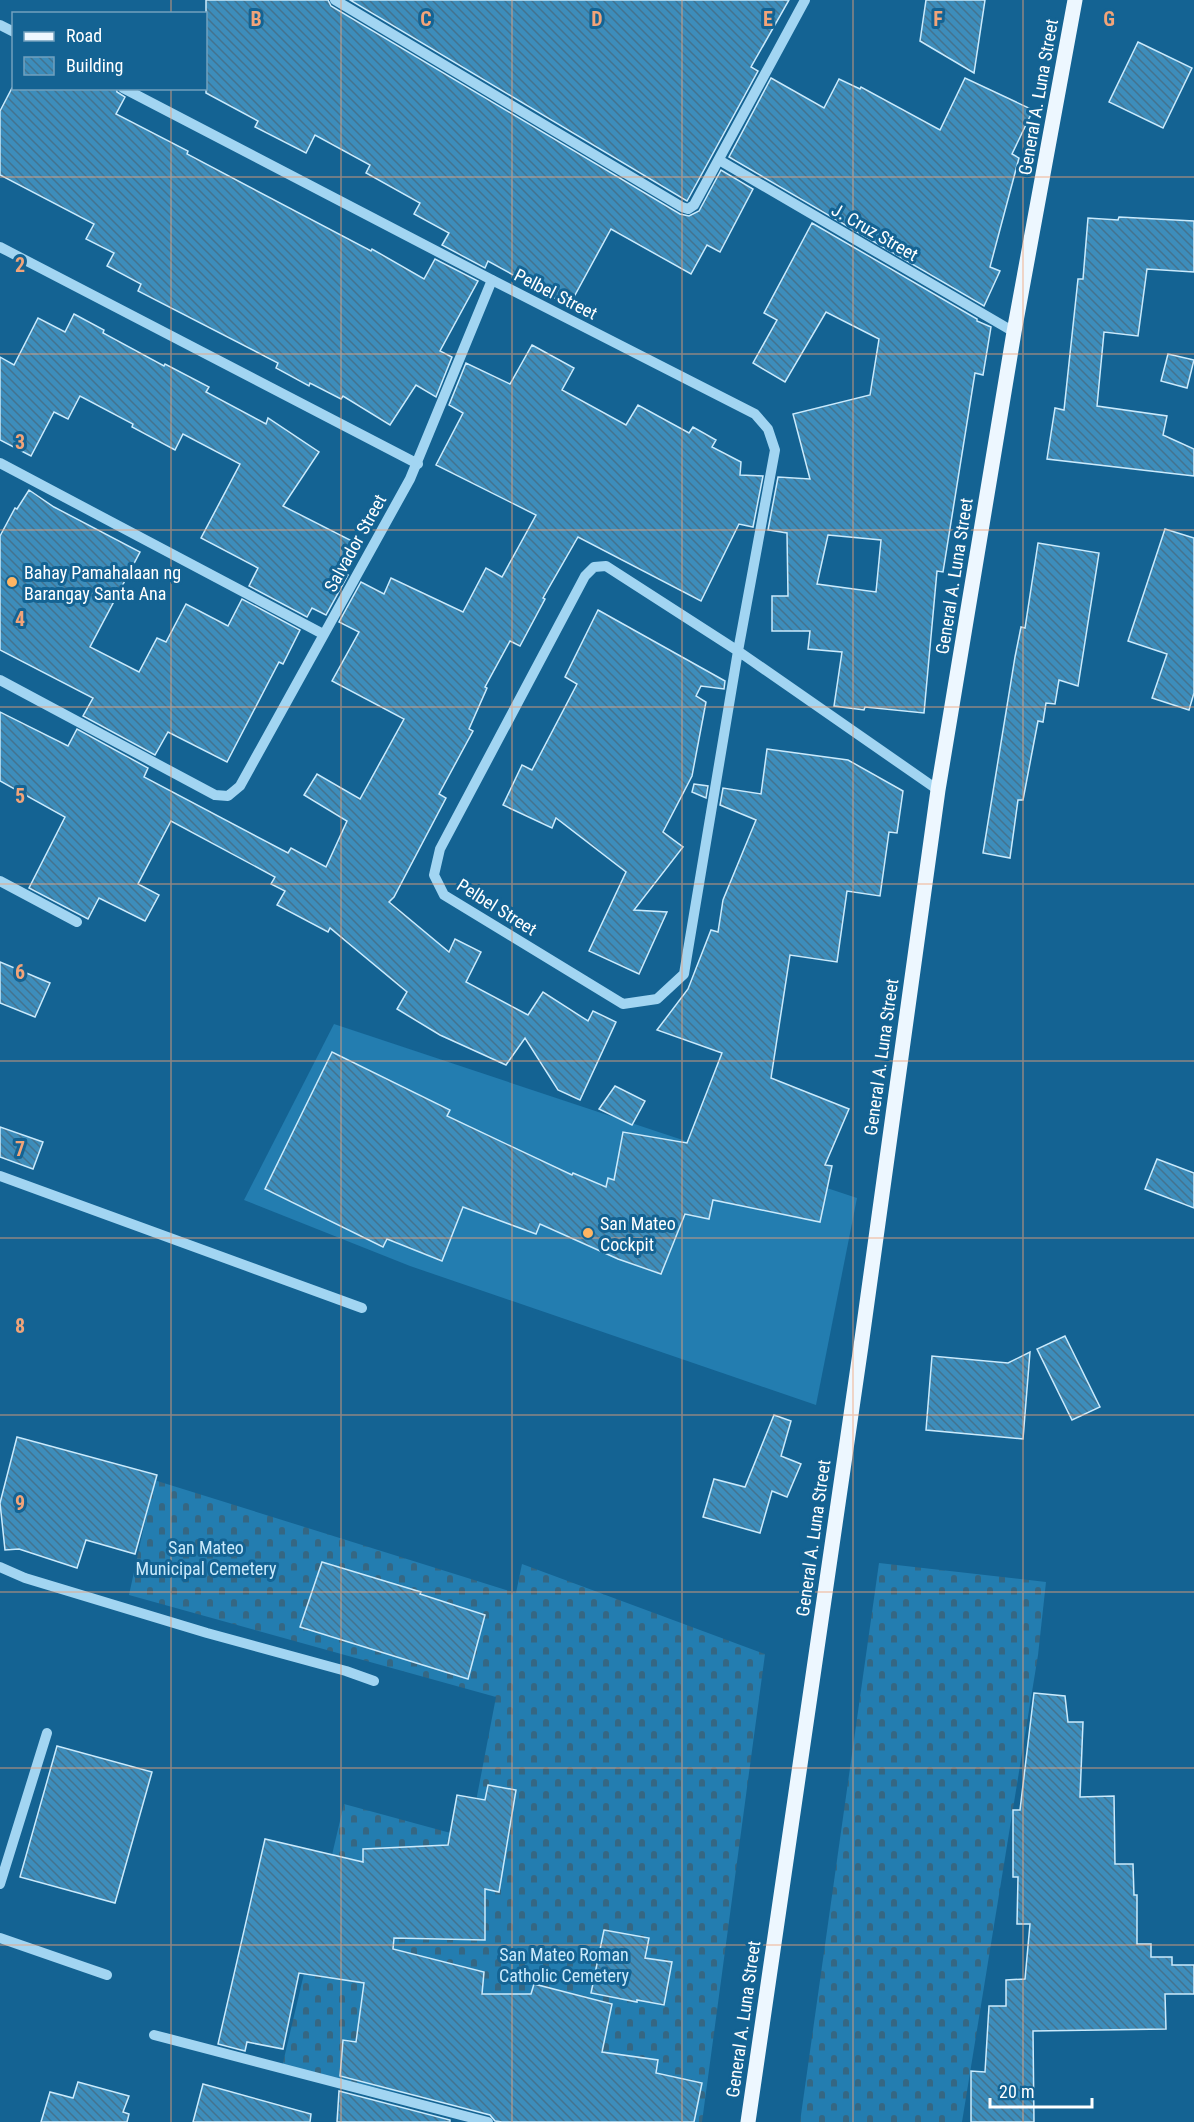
<svg xmlns="http://www.w3.org/2000/svg" width="1194" height="2122" viewBox="0 0 1194 2122" font-family="'Roboto Condensed',sans-serif">
<style>
.cemetery{fill:url(#cemetery-stones)}
.garden{fill:#237db0}
.building{fill:url(#building-back-hatch);stroke:#caeafc;stroke-width:1.5;fill-rule:evenodd}
.lines{fill:none;stroke-linecap:round;stroke-linejoin:round}
.minor{stroke:#a2d5f2;stroke-width:10}
.major{stroke:#edf7ff;stroke-width:15}
.grid{fill:none;stroke:#f2a479;stroke-width:1.5;stroke-opacity:0.55}
.poi-dot{fill:#ffb563;stroke:#146393;stroke-width:2}
.labels{text-anchor:middle;dominant-baseline:central;stroke-width:6;stroke-linejoin:round;paint-order:stroke}
.street-label{font-size:18px;fill:#fff;stroke:#146393}
.poi-label{font-size:18px;fill:#fff;stroke:#146393;text-anchor:start}
.park-label{font-size:18px;fill:#caeafc;stroke:#146393}
.grid-label{font-size:20px;text-anchor:middle;font-weight:bold;fill:#f2a479;stroke:#146393;stroke-width:6;stroke-linejoin:round;paint-order:stroke}
</style>
<defs>
<pattern id="cemetery-stones" width="16" height="16" patternUnits="userSpaceOnUse" patternTransform="scale(1.5)"><rect width="16" height="16" fill="#237db0"/><path d="M2 7V4a2 2 0 0 1 4 0v3zM10 15v-3a2 2 0 0 1 4 0v3z" fill="#356783"/></pattern>
<pattern id="building-back-hatch" width="6" height="6" patternUnits="userSpaceOnUse" patternTransform="scale(1.5)"><rect width="6" height="6" fill="#3d8dbb"/><path d="M-1 5l2 2M0 0l6 6M5-1l2 2" fill="none" stroke="#43738f"/></pattern>
</defs>
<rect width="100%" height="100%" fill="#146393"/>
<g class="cemetery">
<polygon points="154,1480 516,1593 522,1564 765,1654 702,2122 534,2122 282,2067 344,1804 469,1838 496,1697 129,1595"/>
<polygon points="879,1563 1046,1582 1038,1655 962,2122 800,2122"/>
</g>
<polygon class="garden" points="334,1024 857,1198 816,1405 410,1266 244,1200"/>
<g class="building">
<polygon points="206,0 328,0 331,6 680,214 689,216 699,211 721,170 753,189 720,252 707,245 691,274 611,229 569,306 488,261 485,268 442,245 449,233 414,214 420,203 366,173 370,165 315,135 306,153 255,127 258,121 206,93"/>
<polygon points="350,0 789,0 751,67 758,71 687,201"/>
<polygon points="926,0 985,0 974,73 920,41"/>
<polygon points="1138,42 1192,68 1163,128 1109,102"/>
<polygon points="771,78 824,108 839,79 860,89 861,87 940,130 965,78 1033,110 1012,154 1019,158 990,267 1000,271 984,306 729,157"/>
<polygon points="12,88 116,88 117,92 125,97 116,114 188,151 187,154 371,251 372,249 424,279 435,259 478,281 440,351 452,357 436,397 416,385 390,425 343,396 341,399 310,383 309,386 276,368 278,363 138,291 141,284 107,266 114,253 86,239 94,224 0,175 0,111"/>
<polygon points="1119,217 1194,221 1194,272 1147,269 1138,336 1104,332 1097,406 1167,416 1163,435 1194,449 1194,476 1047,459 1055,408 1064,410 1078,279 1083,279 1088,218 1118,220"/>
<path d="M812,223L977,319V321L991,327L983,375L975,373L943,572L937,571L924,713L865,707L864,710L834,706L842,652L808,649L810,631H772V596H788L787,533L768,530L778,477L810,479L793,414L870,395L879,339L826,312L785,382L753,363L777,320L764,313ZM828,535L881,540L876,592L817,584Z"/>
<polygon points="74,314 104,330 103,333 164,366 165,364 209,387 206,392 266,424 268,418 319,452 283,506 352,541 338,570 348,575 326,615 312,608 307,617 249,586 258,568 201,538 240,464 183,434 175,450 132,427 133,424 80,396 68,419 54,412 31,456 0,440 0,357 14,365 38,318 65,332"/>
<polygon points="532,345 574,368 562,390 626,425 638,405 689,433 693,427 716,440 712,447 741,462 740,475 763,476 753,527 739,524 701,601 578,537 543,598 545,599 520,646 510,641 485,687 487,688 469,729 473,731 439,794 446,798 394,897 389,902 449,952 455,939 481,952 466,982 528,1015 543,992 588,1021 593,1011 616,1022 580,1100 558,1090 525,1038 506,1065 440,1035 397,1009 407,992 330,928 328,932 277,905 285,891 271,884 275,877 171,821 138,884 159,895 145,921 99,898 88,919 29,888 65,817 0,781 0,712 68,746 77,729 148,768 144,777 288,853 291,848 326,867 347,821 304,795 317,774 360,799 404,719 332,681 359,632 339,622 361,582 384,594 391,578 463,612 486,568 502,577 536,515 436,465 463,413 449,405 466,363 510,384"/>
<polygon points="1168,354 1194,360 1187,388 1161,381"/>
<polygon points="29,490 54,507 140,552 90,647 139,672 157,638 166,642 186,604 228,626 242,599 300,630 283,664 279,662 227,762 168,732 155,755 83,716 93,698 0,650 0,536 15,508 17,509"/>
<polygon points="1165,529 1194,538 1194,693 1189,710 1152,698 1167,654 1128,641"/>
<polygon points="1038,543 1099,553 1078,686 1059,680 1055,704 1046,703 1043,722 1038,721 1023,800 1018,800 1010,858 983,853 1015,657 1021,627 1025,628"/>
<polygon points="598,610 725,681 724,689 701,686 696,696 706,702 692,776 663,832 683,847 634,910 667,912 639,974 589,951 626,872 556,818 552,828 503,805 522,765 532,770 577,684 565,677"/>
<polygon points="767,749 848,760 903,791 897,833 889,832 880,896 847,891 837,962 790,955 771,1078 849,1109 825,1165 832,1166 820,1222 713,1200 709,1219 685,1214 661,1274 618,1259 540,1224 536,1234 463,1207 442,1261 387,1239 383,1247 265,1189 332,1052 450,1110 447,1116 572,1175 573,1173 606,1187 608,1178 614,1180 623,1132 687,1143 722,1053 657,1030 688,989 711,930 718,932 723,900 756,820 720,805 723,788 761,794"/>
<polygon points="694,784 708,786 706,798 692,792"/>
<polygon points="0,962 50,983 35,1017 0,1003"/>
<polygon points="615,1086 645,1101 632,1125 599,1109"/>
<polygon points="0,1127 43,1142 33,1169 0,1157"/>
<polygon points="1157,1159 1194,1173 1194,1208 1145,1189"/>
<polygon points="1065,1336 1100,1407 1072,1420 1037,1349"/>
<polygon points="1030,1352 1023,1439 926,1430 932,1356 1008,1363"/>
<polygon points="774,1415 791,1421 781,1456 801,1464 787,1497 772,1491 760,1533 703,1517 714,1479 745,1487"/>
<polygon points="17,1437 157,1475 135,1554 86,1540 77,1568 19,1549 5,1550 0,1503"/>
<polygon points="322,1562 421,1592 420,1594 485,1615 468,1679 300,1627"/>
<polygon points="1034,1693 1065,1696 1068,1722 1083,1722 1080,1797 1114,1796 1115,1864 1133,1864 1134,1895 1137,1895 1137,1944 1151,1944 1151,1957 1172,1957 1172,1965 1194,1965 1194,1994 1165,1994 1166,2029 1033,2031 1034,2122 971,2122 971,2071 985,2072 989,2006 1006,2006 1006,1980 1025,1979 1030,1924 1017,1924 1018,1877 1013,1877 1013,1810 1020,1810"/>
<polygon points="57,1746 152,1772 115,1903 20,1877"/>
<polygon points="488,1785 516,1790 499,1892 485,1889 485,1940 394,1938 393,1949 484,1972 482,1994 531,1994 534,1984 612,2004 602,2052 658,2060 656,2073 702,2083 694,2122 502,2122 495,2121 490,2115 340,2076 343,2040 356,2042 364,1983 299,1973 283,2049 247,2042 245,2051 218,2044 265,1839 363,1862 363,1849 448,1845 457,1795 485,1800"/>
<polygon points="604,1930 649,1938 645,1958 672,1962 664,2005 637,2000 637,2002 591,1993"/>
<polygon points="78,2082 129,2096 123,2112 129,2114 127,2122 41,2122 50,2092 73,2098"/>
<polygon points="203,2084 311,2114 310,2122 193,2122"/>
<polygon points="339,2091 450,2120 450,2122 337,2122"/>
</g>
<g class="lines">
<g class="minor">
<polyline points="335,0 682,207 688,209 694,205 805,0"/>
<polyline points="0,25 14,32"/>
<polyline points="123,88 492,280 755,414 768,429 775,450 738,651 684,974 657,999 623,1004 444,895 434,875 440,849 585,576 594,567 606,566 738,651 938,790"/>
<polyline points="719,160 1014,332"/>
<polyline points="0,247 418,464"/>
<polyline points="0,463 323,634"/>
<polyline points="0,680 215,795 228,796 240,786 410,479 492,280"/>
<polyline points="0,881 77,922"/>
<polyline points="0,1176 362,1308"/>
<polyline points="0,1567 25,1578 207,1633 346,1671 374,1681"/>
<polyline points="0,1884 47,1733"/>
<polyline points="0,1938 107,1975"/>
<polyline points="154,2035 488,2122"/>
</g>
<polyline class="major" points="748,2122 861,1346 938,790 1014,332 1075,0"/>
</g>
<path class="grid" d="M171,0V14M341,0V2122M512,0V2122M682,0V2122M853,0V2122M1023,0V2122M171,88V2122M0,177H1194M0,354H1194M0,530H1194M0,707H1194M0,884H1194M0,1061H1194M0,1238H1194M0,1415H1194M0,1592H1194M0,1768H1194M0,1945H1194"/>
<g class="poi-dot">
<circle cx="12" cy="582" r="6"/>
<circle cx="588" cy="1233" r="6"/>
</g>
<g class="labels">
<g class="street-label">
<text transform="translate(1038 97) rotate(-80)">General A. Luna Street</text>
<text transform="translate(875 232) rotate(30)">J. Cruz Street</text>
<text transform="translate(556 294) rotate(27)">Pelbel Street</text>
<text transform="translate(355 543) rotate(-61)">Salvador Street</text>
<text transform="translate(954 576) rotate(-81)">General A. Luna Street</text>
<text transform="translate(497 907) rotate(32)">Pelbel Street</text>
<text transform="translate(881 1057) rotate(-82)">General A. Luna Street</text>
<text transform="translate(813 1538) rotate(-82)">General A. Luna Street</text>
<text transform="translate(743 2019) rotate(-82)">General A. Luna Street</text>
</g>
<g class="poi-label">
<text x="24" y="572">Bahay Pamahalaan ng<tspan x="24" dy="21">Barangay Santa Ana</tspan></text>
<text x="600" y="1223">San Mateo<tspan x="600" dy="21">Cockpit</tspan></text>
</g>
<g class="park-label">
<text x="206" y="1547">San Mateo<tspan x="206" dy="21">Municipal Cemetery</tspan></text>
<text x="564" y="1954">San Mateo Roman<tspan x="564" dy="21">Catholic Cemetery</tspan></text>
</g>
</g>
<g class="grid-label">
<text x="256" y="26">B</text>
<text x="426" y="26">C</text>
<text x="597" y="26">D</text>
<text x="768" y="26">E</text>
<text x="938" y="26">F</text>
<text x="1109" y="26">G</text>
<text x="20" y="272">2</text>
<text x="20" y="449">3</text>
<text x="20" y="626">4</text>
<text x="20" y="803">5</text>
<text x="20" y="979">6</text>
<text x="20" y="1156">7</text>
<text x="20" y="1333">8</text>
<text x="20" y="1510">9</text>
</g>
<rect x="12" y="12" width="195" height="78" fill="#146393" stroke="#72a1be" stroke-width="1.5"/>
<rect x="24" y="32" width="30" height="9" fill="#edf7ff" stroke="#72a1be" stroke-width="1.5"/>
<text x="66" y="42" font-size="18" fill="#ffffff">Road</text>
<rect x="24" y="57" width="30" height="18" fill="url(#building-back-hatch)" stroke="#72a1be" stroke-width="1.5"/>
<text x="66" y="72" font-size="18" fill="#ffffff">Building</text>
<path d="M990 2098v9h102v-9" fill="none" stroke="#ffffff" stroke-width="3"/>
<text x="999" y="2098" font-size="18" fill="#ffffff" stroke="#146393" stroke-width="4.5" paint-order="stroke">20 m</text>
</svg>
